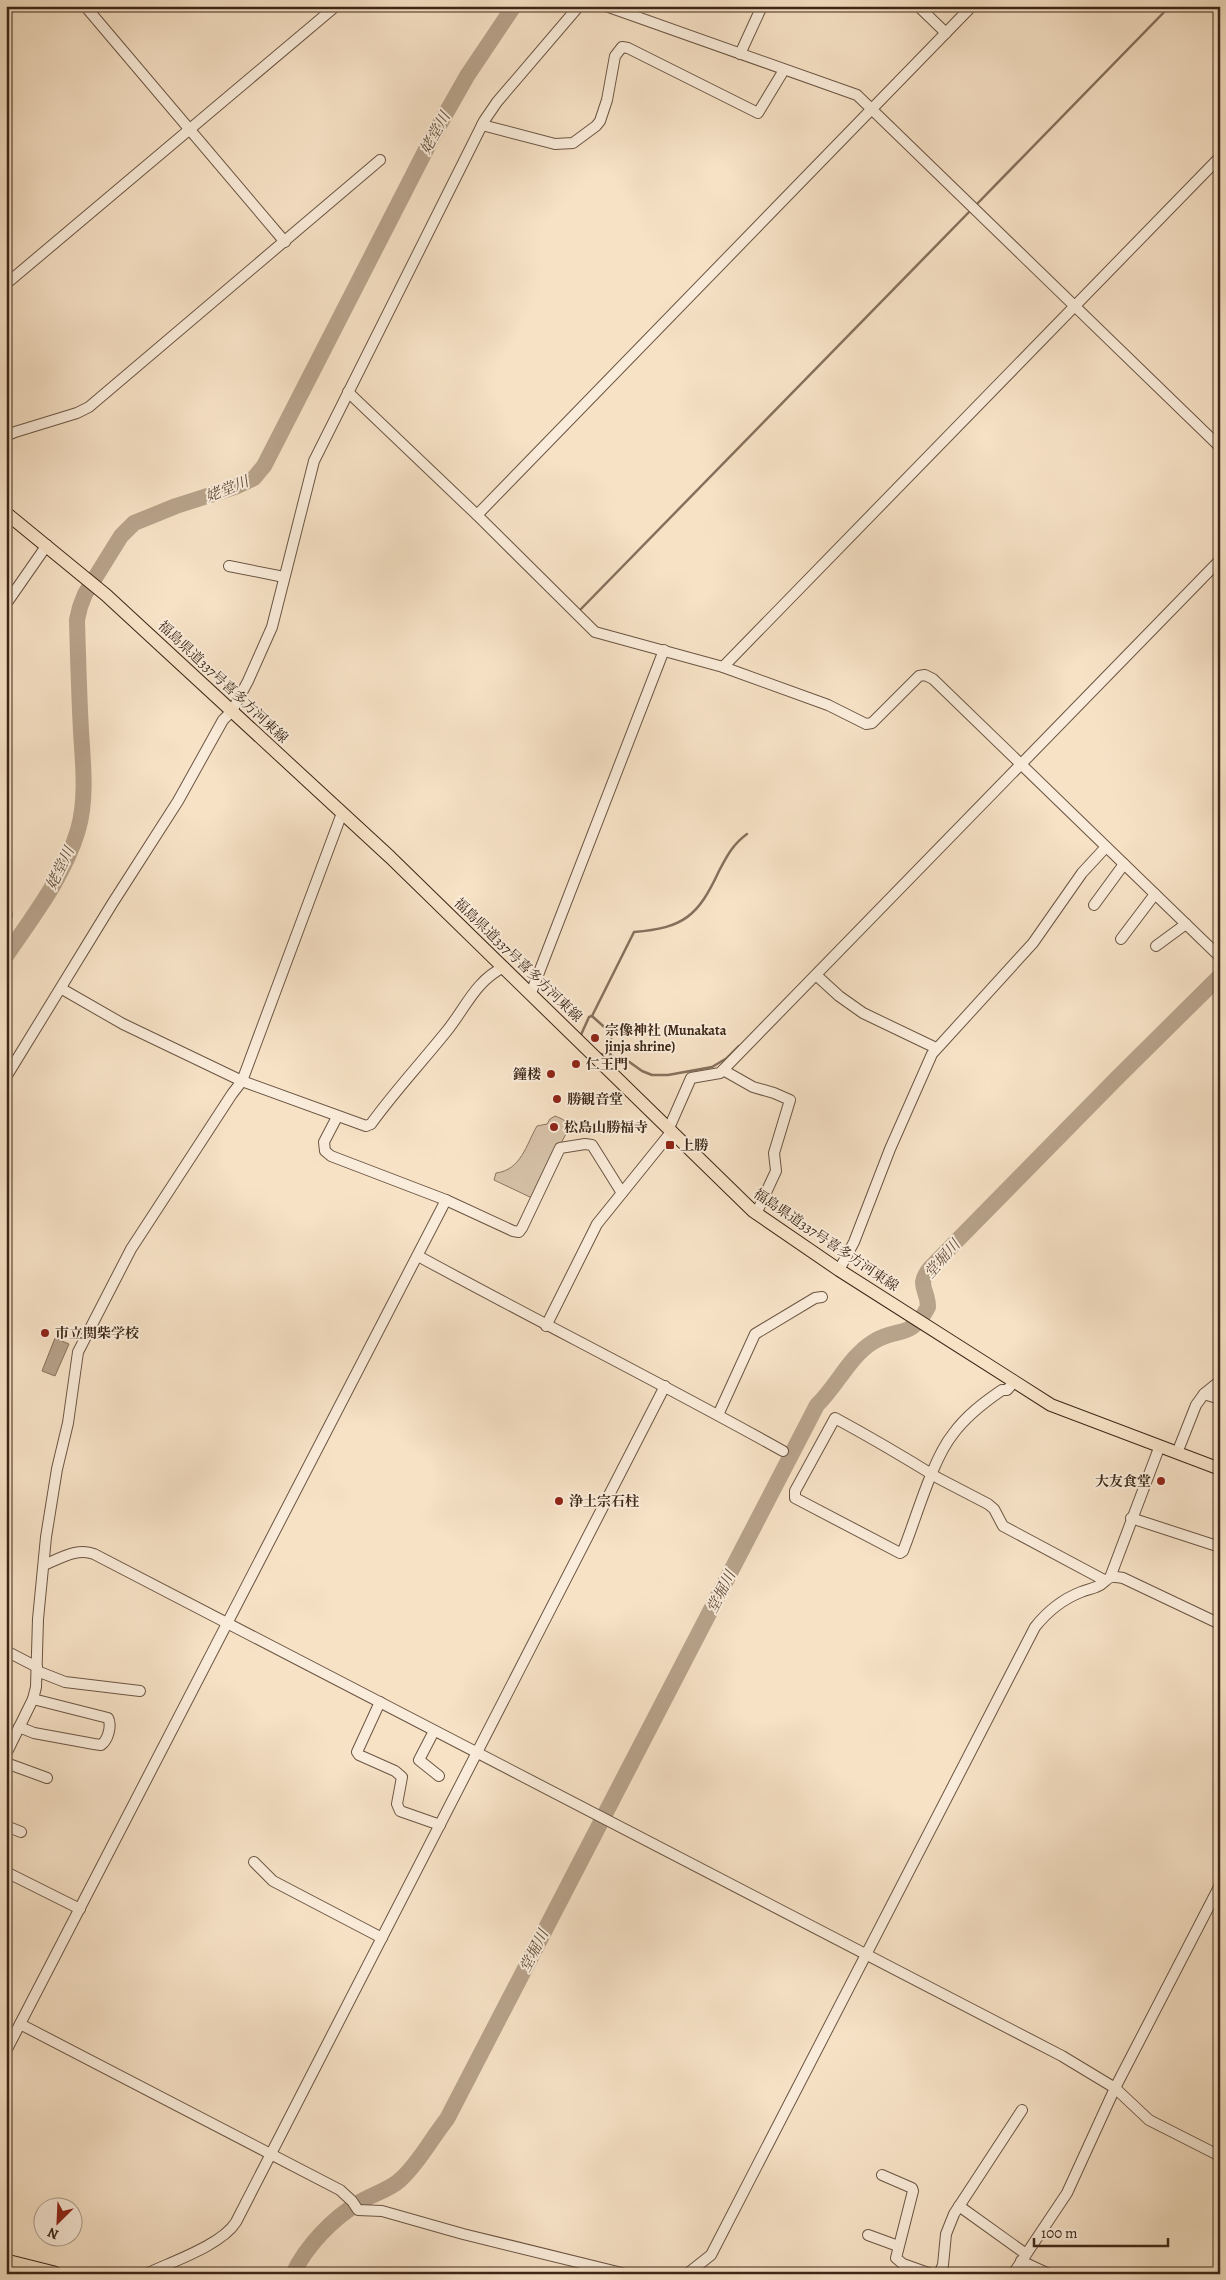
<svg xmlns="http://www.w3.org/2000/svg" width="1226" height="2280" viewBox="0 0 1226 2280" font-family="Alegreya,'Noto Serif JP',serif">
<style>
.green{fill:#d7c2a8;stroke:#8a7460}
.water{fill:#b7a28a;stroke:#86705c}
.lines{fill:none;stroke-linecap:round;stroke-linejoin:round}
.stream{stroke:#86705c;stroke-width:2.5}
.river{stroke:#b7a28a;stroke-width:16}
.minor-casing{stroke:#6b5543;stroke-width:12}
.major-casing{stroke:#3c2617;stroke-width:14}
.highway-casing{stroke:#3c2617;stroke-width:17}
.minor{stroke:#faecda;stroke-width:10}
.major{stroke:#f7e2c6;stroke-width:12}
.highway{stroke:#f7e2c6;stroke-width:15}
.poi-dot{fill:#8f2418;stroke:#faecda;stroke-width:2}
.labels{text-anchor:middle;dominant-baseline:central;stroke-width:4;stroke-linejoin:round;paint-order:stroke}
.street-label{font-size:14px;fill:#3c2617;stroke:#faecda}
.poi-label{font-size:14px;font-weight:bold;fill:#3c2617;stroke:#faecda;text-anchor:start}
.water-label{font-size:15px;font-style:italic;fill:#614b3a;stroke:#faecda}
</style>
<rect width="100%" height="100%" fill="#f7e2c6"/>
<filter id="stains"><feTurbulence type="fractalNoise" baseFrequency=".004" numOctaves="4"/><feColorMatrix values="0 0 0 0 .2 0 0 0 0 .09 0 0 0 0 .02 0 0 0 .5 -.17"/></filter>
<radialGradient id="worn" r=".72"><stop offset=".6" stop-color="#630" stop-opacity="0"/><stop offset="1" stop-color="#630" stop-opacity=".3"/></radialGradient>
<path class="green" d="M555,1116C565,1120 568,1121 567,1132L532,1198L494,1180L496,1173C521,1170 526,1145 537,1126L547,1124L550,1119Z"/>
<polygon class="water" points="55,1338 69,1344 55,1376 42,1371"/>
<g class="lines">
<g class="stream">
<polyline points="975,206 1170,6"/>
<polyline points="580,610 971,210"/>
<path d="M592,1016L634,932C684,928 698,916 719,871C727,856 733,844 747,834"/>
<polyline points="580,1037 589,1017 592,1016 612,1034 609,1051 612,1058 620,1061 628,1061 642,1071 652,1075 668,1075 712,1067 727,1058 739,1046"/>
<polyline points="599,1053 602,1055 609,1051"/>
</g>
<g class="river">
<path d="M6,956C33,916 64,877 78,830C87,799 83,764 81,731C79,694 78,657 77,620L80,607L85,594L121,536L134,523L176,506L235,487L254,478L264,466L433,136L467,76L514,6"/>
<path d="M293,2274C306,2246 333,2218 360,2202C373,2194 389,2190 400,2180C419,2163 431,2139 447,2119L817,1405C837,1386 849,1357 873,1342C898,1326 910,1341 928,1307C928,1288 915,1286 931,1267L1118,1077L1220,976"/>
</g>
<g class="minor-casing">
<g id="minor">
<polyline points="85,6 285,242"/>
<polyline points="606,6 857,95 1220,447"/>
<polyline points="918,6 946,33"/>
<polyline points="740,54 762,6"/>
<polyline points="482,125 555,144 573,143 596,126 600,121 607,100 615,56 622,47 628,48 758,113 784,70"/>
<polyline points="6,284 336,6"/>
<polyline points="348,392 477,515 595,632 723,667 828,705 866,724 872,723 919,676 925,675 933,679 1220,957"/>
<polyline points="6,436 15,432 77,413 89,407 380,160"/>
<polyline points="477,515 972,6"/>
<polyline points="229,566 284,577"/>
<polyline points="6,604 47,545"/>
<polyline points="723,667 1220,157"/>
<polyline points="1094,905 1124,864"/>
<polyline points="6,914 7,915"/>
<polyline points="1121,939 1155,894"/>
<polyline points="1156,946 1186,924"/>
<polyline points="816,975 839,996 863,1013 936,1048"/>
<path d="M62,989L123,1024L242,1081L366,1126L371,1124C394,1092 421,1063 446,1032C465,1009 475,981 504,967"/>
<polyline points="531,993 664,650"/>
<polyline points="723,1070 753,1087 774,1093 790,1100 774,1153 776,1171 756,1214"/>
<polyline points="6,1077 112,904 178,801 223,720 232,711 248,681 272,627 314,461 484,121 497,102 579,6"/>
<polyline points="337,1117 324,1142 325,1151 331,1156 446,1200 513,1231 519,1232 522,1228 560,1148 585,1144 592,1145 622,1193"/>
<polyline points="669,1128 691,1078 720,1073 1220,560"/>
<path d="M418,1256C539,1322 663,1384 783,1451"/>
<polyline points="839,1270 854,1242 890,1149 932,1054 1033,943 1082,873 1106,847"/>
<polyline points="546,1326 597,1224 672,1131"/>
<path d="M1014,1382L1007,1390H1002C983,1403 966,1416 953,1434C932,1460 916,1519 903,1551L900,1553L795,1498V1491L835,1418C870,1437 904,1457 938,1478L988,1504L994,1509L1003,1526L1104,1580"/>
<polyline points="1204,1394 1220,1399"/>
<polyline points="718,1415 755,1334 815,1298 822,1297"/>
<polyline points="1177,1453 1196,1405 1204,1394 1220,1381"/>
<polyline points="1131,1518 1220,1547"/>
<path d="M44,1565C59,1559 78,1547 94,1554L1062,2056L1115,2088L1149,2120L1220,2156"/>
<polyline points="1113,1576 1111,1575 1159,1448"/>
<polyline points="6,1651 37,1667"/>
<polyline points="37,1671 65,1682 140,1691"/>
<polyline points="380,1702 357,1752 359,1755 395,1771 402,1777 397,1804 400,1811 440,1825"/>
<path d="M19,1727L34,1733L94,1744L101,1745C108,1740 112,1726 108,1718L33,1699"/>
<polyline points="434,1731 419,1760 439,1776"/>
<polyline points="6,1754 33,1699 36,1687 38,1619 46,1537 57,1469 68,1423 78,1352 131,1249 232,1094 242,1081 342,813"/>
<polyline points="6,1763 47,1778"/>
<polyline points="6,1826 21,1832"/>
<polyline points="254,1862 273,1881 382,1938"/>
<polyline points="6,1872 80,1909"/>
<polyline points="20,2024 340,2190 352,2201 358,2210 382,2211 463,2234 626,2274"/>
<polyline points="6,2051 446,1200"/>
<polyline points="882,2175 912,2188 913,2191 896,2258 903,2264 931,2274"/>
<polyline points="959,2206 1026,2254"/>
<polyline points="868,2235 898,2246"/>
<polyline points="1021,2261 1049,2274"/>
<path d="M146,2274C171,2262 222,2245 236,2222L665,1386"/>
<path d="M687,2274L711,2255L1035,1627C1047,1612 1063,1599 1081,1592C1086,1590 1091,1589 1096,1587C1110,1582 1103,1574 1123,1578L1220,1624"/>
<polyline points="939,2274 943,2265 946,2234 954,2214 1022,2110"/>
<polyline points="1013,2274 1067,2193 1115,2088 1220,1885"/>
</g>
</g>
<g class="major-casing">
<polyline id="major" points="6,513 106,595 390,857 753,1211 839,1270 1051,1405 1220,1469"/>
</g>
<g class="highway-casing">
<polyline id="highway" points="6,2262 54,2274"/>
</g>
<use href="#minor" class="minor"/>
<use href="#major" class="major"/>
<use href="#highway" class="highway"/>
</g>
<g class="poi-dot">
<circle cx="595" cy="1038" r="5"/>
<circle cx="576" cy="1064" r="5"/>
<circle cx="551" cy="1074" r="5"/>
<circle cx="557" cy="1099" r="5"/>
<circle cx="554" cy="1127" r="5"/>
<rect x="665" y="1140" width="10" height="10" rx="2.5"/>
<circle cx="45" cy="1333" r="5"/>
<circle cx="1161" cy="1481" r="5"/>
<circle cx="559" cy="1501" r="5"/>
</g>
<g class="labels">
<g class="street-label">
<text transform="translate(223 682) rotate(43)">福島県道337号喜多方河東線</text>
<text transform="translate(518 960) rotate(44)">福島県道337号喜多方河東線</text>
<text transform="translate(826 1240) rotate(34)">福島県道337号喜多方河東線</text>
</g>
<g class="poi-label">
<text x="605" y="1030">宗像神社 (Munakata<tspan x="605" dy="16">jinja shrine)</tspan></text>
<text x="586" y="1064">仁王門</text>
<text x="541" y="1074" text-anchor="end">鐘楼</text>
<text x="567" y="1099">勝観音堂</text>
<text x="564" y="1127">松島山勝福寺</text>
<text x="680" y="1145">上勝</text>
<text x="55" y="1333">市立関柴学校</text>
<text x="1151" y="1481" text-anchor="end">大友食堂</text>
<text x="569" y="1501">浄土宗石柱</text>
</g>
<g class="water-label">
<text transform="translate(435 133) rotate(-61)">姥堂川</text>
<text transform="translate(227 489) rotate(-22)">姥堂川</text>
<text transform="translate(60 868) rotate(-64)">姥堂川</text>
<text transform="translate(942 1259) rotate(-49)">堂堀川</text>
<text transform="translate(721 1592) rotate(-63)">堂堀川</text>
<text transform="translate(534 1951) rotate(-63)">堂堀川</text>
</g>
</g>
<rect width="1226" height="2280" fill="none" stroke="#f7e2c6" stroke-width="25"/>
<rect x="8" y="8" width="1211" height="2265" fill="none" stroke="#3c2617" stroke-width="2.5"/>
<rect x="12" y="12" width="1201" height="2255" fill="none" stroke="#3c2617"/>
<g transform="translate(58 2222) rotate(204)"><circle r="24" fill="#faecda" stroke="#ae9d8c"/>
<path d="M0-4L9 19L0 12L-9 19Z" fill="#8f2418"/>
<text y="-8" font-size="14" font-weight="bold" text-anchor="middle" fill="#3c2617">N</text>
</g>
<path d="M1034 2238v8h134v-8" fill="none" stroke="#3c2617" stroke-width="2.5"/>
<text x="1041" y="2238" font-size="15" fill="#3c2617" stroke="#faecda" stroke-width="4" paint-order="stroke">100 m</text>
<rect width="100%" height="100%" filter="url(#stains)"/>
<rect width="100%" height="100%" fill="url(#worn)"/>
</svg>
